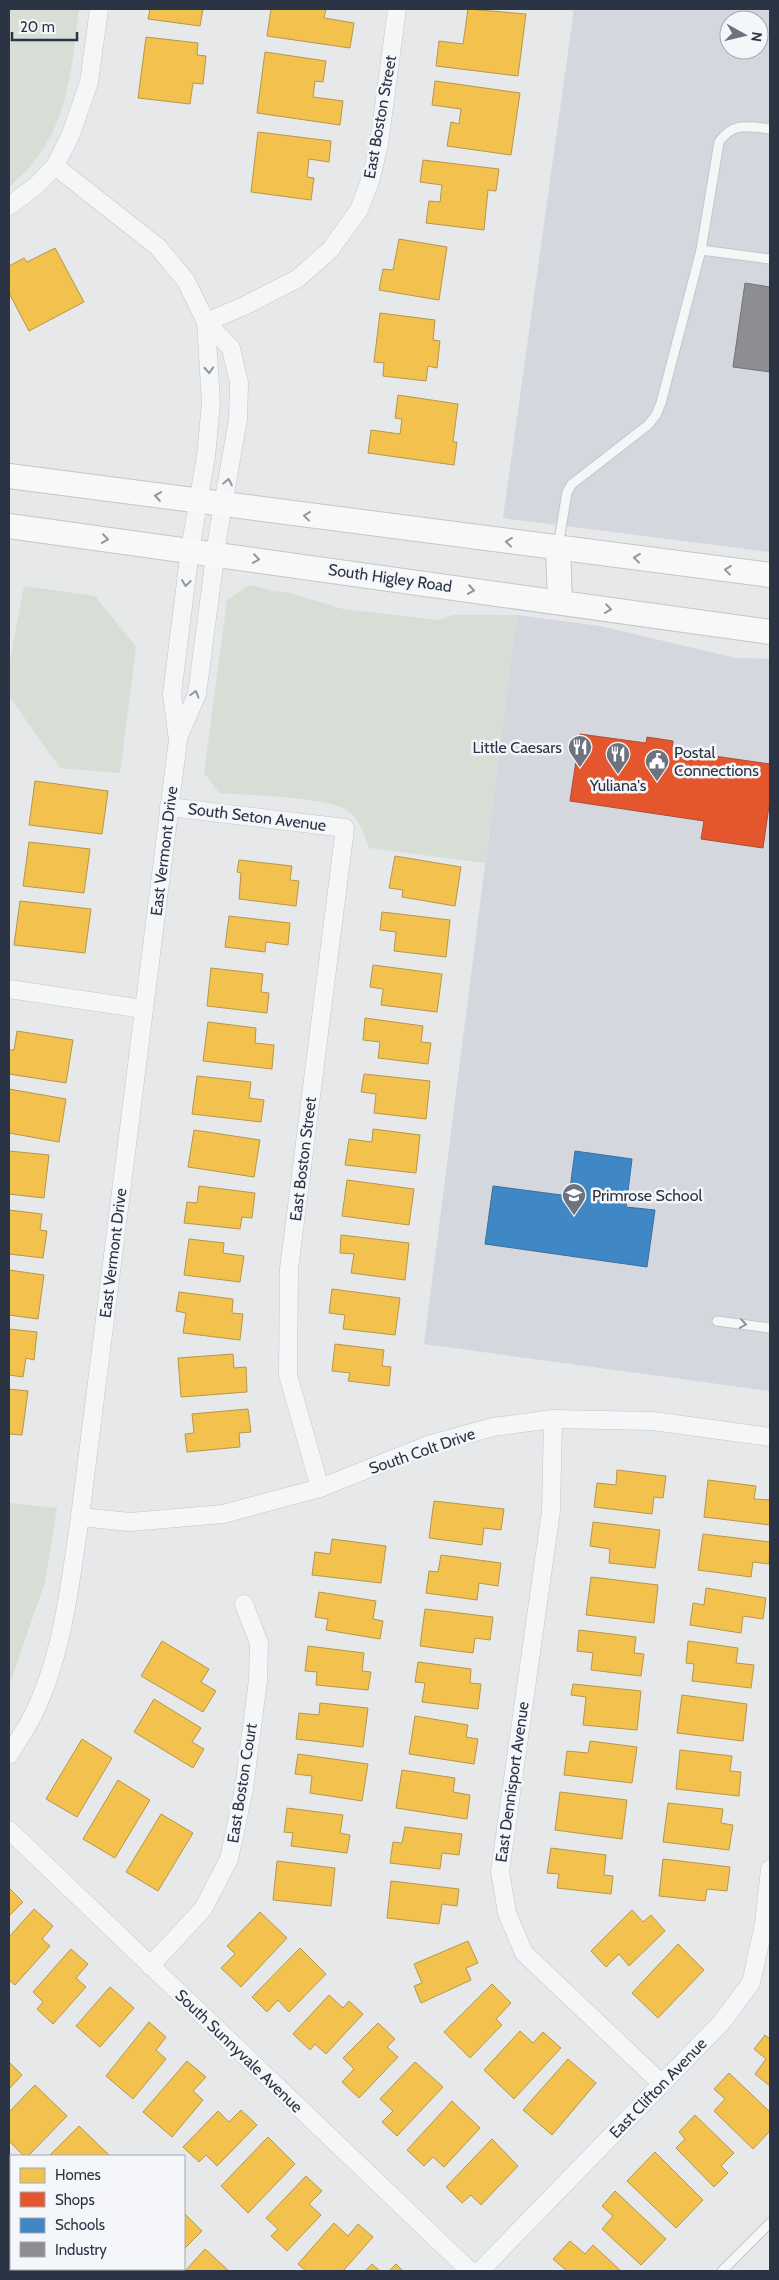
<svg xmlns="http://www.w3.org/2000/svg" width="779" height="2280" viewBox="0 0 779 2280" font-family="Cabin,sans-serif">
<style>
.built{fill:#d4d7dd;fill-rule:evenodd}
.green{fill:#d6ded6}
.homes{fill:#f2c14e;stroke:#b6974b}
.shops{fill:#e4572e;stroke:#ac4c35}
.schools{fill:#3f88c5;stroke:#396f9f}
.industry{fill:#8d8d92;stroke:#70727b}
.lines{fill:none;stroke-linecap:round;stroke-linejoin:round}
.lane-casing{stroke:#c4c6c8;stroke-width:11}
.street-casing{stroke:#c4c6c8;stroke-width:19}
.secondary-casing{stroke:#c4c6c8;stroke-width:26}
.lane{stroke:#f5f6f7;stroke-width:9}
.street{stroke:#f5f6f7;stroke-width:18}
.secondary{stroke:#f8f8f8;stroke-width:24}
.oneway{stroke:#90959e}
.oneway2{stroke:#92969e}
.labels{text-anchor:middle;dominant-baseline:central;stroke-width:5;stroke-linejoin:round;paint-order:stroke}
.street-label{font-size:16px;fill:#2b3445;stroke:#f4f6f9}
.poi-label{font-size:16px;fill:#2b3445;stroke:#f4f6f9;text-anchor:start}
</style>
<rect width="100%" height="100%" fill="#e6e8ea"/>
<g class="built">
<path d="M574,9H770V552L503,518ZM729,20H759V50H729Z"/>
<polygon points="517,615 600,626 736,658 770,659 770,1391 424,1344"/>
</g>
<g class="green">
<path d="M9,9H79C70,80 68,137 9,187Z"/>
<path d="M250,585L273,591L290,593L343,609L438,620L454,615H517L485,863L369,848C365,835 359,819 348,811C330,797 245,795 219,793L204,773L227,600Z"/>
<polygon points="24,586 95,596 136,647 120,773 60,768 9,696 9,665"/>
<polygon points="9,1503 57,1508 45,1582 9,1686"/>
</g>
<g class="homes">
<polygon points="150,9 203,9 200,26 148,19"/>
<polygon points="271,9 326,9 324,18 354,23 350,48 267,36"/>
<polygon points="468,9 526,14 518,76 436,66 439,41 463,44"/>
<polygon points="146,37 198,43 197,55 206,56 203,84 193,83 190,104 138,98"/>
<polygon points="265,52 326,61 323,82 315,81 313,97 343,101 340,125 257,113"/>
<polygon points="435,81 520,93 511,155 447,146 451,122 459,124 461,109 432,105"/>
<polygon points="258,132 331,141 329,162 309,159 307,177 314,178 311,200 251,192"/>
<polygon points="423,160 499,169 496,191 488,190 484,230 426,223 429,201 440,202 442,185 420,182"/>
<polygon points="399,239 447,247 439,300 379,290 383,269 393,270"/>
<polygon points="55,248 84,302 29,331 9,293 9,266 24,258 27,262"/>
<polygon points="380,313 435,320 433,340 440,341 437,368 428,366 426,381 383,376 384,363 374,362"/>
<polygon points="398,395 458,404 453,442 457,442 454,465 368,453 371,430 400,434 402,419 395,418"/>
<polygon points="35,781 108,791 102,834 29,825"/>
<polygon points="29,842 90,849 84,893 23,886"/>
<polygon points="395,856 461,867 455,906 402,897 403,890 389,888"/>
<polygon points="239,860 292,866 290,880 299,881 296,906 239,899 241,873 237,872"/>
<polygon points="20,901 91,909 85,953 14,945"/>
<polygon points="382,912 450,920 446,957 394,951 396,932 380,930"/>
<polygon points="229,916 290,923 288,945 266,942 265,952 225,947"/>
<polygon points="373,965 442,974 437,1012 381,1005 383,989 370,987"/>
<polygon points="211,968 263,974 261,992 269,993 267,1013 207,1006"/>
<polygon points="365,1018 423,1026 421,1042 431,1043 428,1064 378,1058 380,1042 363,1040"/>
<polygon points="208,1022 256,1028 255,1043 274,1045 272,1069 203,1061"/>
<polygon points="17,1031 73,1040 66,1083 9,1074 9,1050 14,1050"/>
<polygon points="364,1074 430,1081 426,1119 374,1113 376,1094 361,1092"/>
<polygon points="197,1076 251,1082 249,1098 264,1100 261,1122 192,1114"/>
<polygon points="9,1089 66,1099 59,1142 9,1133"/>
<polygon points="373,1129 420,1135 416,1173 345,1165 349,1139 372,1142"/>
<polygon points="194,1130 260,1140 254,1177 188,1167"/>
<polygon points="9,1151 49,1155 44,1198 9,1194"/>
<polygon points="347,1180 414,1189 409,1225 342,1216"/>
<polygon points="199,1186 255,1193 252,1218 242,1217 240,1229 184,1223 187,1202 197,1203"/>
<polygon points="9,1210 42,1214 40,1230 47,1231 43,1258 9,1254"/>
<polygon points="341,1235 409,1243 405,1280 351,1273 354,1254 340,1253"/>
<polygon points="189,1239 224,1243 223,1253 244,1256 240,1282 184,1275"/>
<polygon points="9,1270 44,1275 38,1319 9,1315"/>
<polygon points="332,1289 400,1298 395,1335 343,1329 345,1315 329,1313"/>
<polygon points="179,1292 233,1299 232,1313 243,1314 240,1340 183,1333 186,1313 176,1311"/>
<polygon points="9,1329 37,1332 34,1360 26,1358 23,1377 9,1375"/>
<polygon points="335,1344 384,1350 382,1366 391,1367 389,1386 348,1381 350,1373 332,1371"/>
<polygon points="233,1354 234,1368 246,1367 247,1392 181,1397 178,1358"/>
<polygon points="9,1389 28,1391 22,1435 9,1434"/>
<polygon points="248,1409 251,1432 239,1433 240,1447 187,1452 185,1434 194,1433 192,1414"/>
<polygon points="617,1470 666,1476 663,1498 654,1497 652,1514 594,1507 597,1483 616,1485"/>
<polygon points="708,1480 756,1486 754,1499 770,1500 770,1525 704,1517"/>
<polygon points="434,1501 504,1509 501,1530 484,1528 482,1545 429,1538"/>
<polygon points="593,1522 660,1530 655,1568 609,1563 610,1549 590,1546"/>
<polygon points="703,1534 770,1542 769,1564 753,1562 751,1577 698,1570"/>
<polygon points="332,1539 386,1546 381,1583 312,1575 315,1552 330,1554"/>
<polygon points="441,1555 501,1563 498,1586 479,1583 477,1600 426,1593 429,1571 438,1572"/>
<polygon points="591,1577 658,1585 654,1623 586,1615"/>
<polygon points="706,1588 766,1598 763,1619 743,1616 741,1633 690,1625 693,1603 704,1605"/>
<polygon points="319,1592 376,1601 373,1619 383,1621 380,1639 326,1630 328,1619 315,1617"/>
<polygon points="425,1609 493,1617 490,1640 475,1638 473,1653 420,1646"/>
<polygon points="579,1630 636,1637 634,1653 644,1654 641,1676 591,1670 593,1653 577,1651"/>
<polygon points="162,1641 209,1669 201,1682 216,1691 203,1712 141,1676"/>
<polygon points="688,1641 738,1648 736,1663 754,1665 751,1688 692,1681 694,1664 686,1663"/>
<polygon points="308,1646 364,1653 362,1671 371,1672 368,1690 316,1685 317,1672 305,1671"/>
<polygon points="418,1662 471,1669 470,1683 481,1684 478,1709 422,1702 425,1683 415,1682"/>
<polygon points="573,1684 641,1691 637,1730 583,1725 586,1697 571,1695"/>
<polygon points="682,1695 747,1704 743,1741 677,1733"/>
<polygon points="154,1699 201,1728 192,1742 204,1749 193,1768 134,1732"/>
<polygon points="320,1703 368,1708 363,1747 296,1739 299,1713 319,1715"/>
<polygon points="415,1716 468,1725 466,1737 478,1739 474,1764 409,1754"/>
<polygon points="82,1739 112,1758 77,1817 46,1799"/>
<polygon points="590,1741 637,1747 632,1783 564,1775 567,1751 588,1753"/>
<polygon points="680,1750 732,1756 730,1771 741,1772 739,1796 676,1789"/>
<polygon points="298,1754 368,1764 362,1801 310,1793 312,1776 295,1774"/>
<polygon points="402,1770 455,1778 453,1792 470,1795 467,1819 396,1808"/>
<polygon points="118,1780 150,1800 115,1858 83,1839"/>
<polygon points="560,1792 627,1800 622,1839 555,1830"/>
<polygon points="668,1803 723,1809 721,1823 733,1825 729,1850 663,1842"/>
<polygon points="287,1808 343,1815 340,1833 350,1835 347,1853 291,1846 293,1833 284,1832"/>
<polygon points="161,1814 193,1833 158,1891 126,1872"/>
<polygon points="405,1827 462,1834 459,1855 442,1853 440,1869 390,1863 393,1842 402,1843"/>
<polygon points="551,1848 606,1855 604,1875 613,1876 611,1894 557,1888 559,1874 547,1873"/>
<polygon points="663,1859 730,1867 727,1891 707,1889 705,1901 659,1896"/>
<polygon points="277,1861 335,1868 331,1906 273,1900"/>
<polygon points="391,1881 459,1889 457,1906 442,1904 439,1924 387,1918"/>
<polygon points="9,1888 23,1902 9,1916"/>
<polygon points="34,1909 53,1926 42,1939 50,1946 15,1985 9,1980 9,1937"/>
<polygon points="632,1910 643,1922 651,1915 665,1931 629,1966 619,1954 606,1967 591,1951"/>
<polygon points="260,1912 287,1938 241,1987 221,1968 235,1954 227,1946"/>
<polygon points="468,1941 478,1963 466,1968 471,1980 421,2003 414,1986 422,1983 414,1964"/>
<polygon points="678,1944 704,1970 658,2018 632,1993"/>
<polygon points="300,1948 326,1974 289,2012 278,2000 267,2012 252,1997"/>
<polygon points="71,1949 88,1964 76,1978 86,1987 53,2024 37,2009 43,2002 33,1992"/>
<polygon points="492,1984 511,2003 496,2019 502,2025 470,2058 444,2032"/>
<polygon points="110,1987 134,2008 100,2047 76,2026"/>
<polygon points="329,1995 343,2008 349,2001 363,2014 326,2054 315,2044 310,2050 293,2034"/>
<polygon points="149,2022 166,2037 156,2050 166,2059 133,2099 106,2076"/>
<polygon points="378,2023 395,2039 387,2047 398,2057 359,2098 342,2082 354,2069 343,2058"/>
<polygon points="520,2031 533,2043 543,2032 561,2048 514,2099 484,2070"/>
<polygon points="765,2035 770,2039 770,2086 755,2074 766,2059 754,2049"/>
<polygon points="568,2059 596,2083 552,2135 523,2110"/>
<polygon points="187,2061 206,2077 193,2091 203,2100 172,2137 143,2112"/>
<polygon points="9,2062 22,2075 9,2089"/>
<polygon points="415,2062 443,2087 397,2136 382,2122 393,2111 380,2099"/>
<polygon points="729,2073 770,2112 770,2131 753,2149 714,2111 725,2099 714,2089"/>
<polygon points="35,2085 67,2116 28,2156 24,2156 9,2141 9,2112"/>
<polygon points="452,2101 480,2128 444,2167 433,2157 424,2166 407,2150"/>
<polygon points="241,2110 257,2125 217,2166 206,2155 199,2162 183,2147 218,2111 229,2122"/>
<polygon points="695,2115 734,2153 721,2166 728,2173 714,2187 676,2148 685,2139 679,2132"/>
<polygon points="79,2126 110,2156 49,2156"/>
<polygon points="268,2137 295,2164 248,2213 221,2186"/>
<polygon points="492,2139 518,2166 481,2205 471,2195 462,2203 446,2187"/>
<polygon points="655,2152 703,2200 676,2228 627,2181"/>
<polygon points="306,2176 322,2191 309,2204 321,2215 287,2251 271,2236 278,2229 266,2218"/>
<polygon points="615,2191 666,2239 641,2265 602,2229 613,2216 602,2206"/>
<polygon points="184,2213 202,2231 184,2249"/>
<polygon points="334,2223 348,2236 358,2224 373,2237 343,2271 306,2271 298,2264"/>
<polygon points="570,2241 585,2254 593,2245 621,2271 567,2271 553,2259"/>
<polygon points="205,2249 229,2271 185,2271"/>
<polygon points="372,2264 380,2271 365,2271"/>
<polygon points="396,2264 403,2271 389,2271"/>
<polygon points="146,2269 164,2269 161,2271 148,2271"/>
</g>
<polygon class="shops" points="580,734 646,743 647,737 673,741 672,750 770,764 770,799 763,848 701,839 704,821 570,801"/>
<polygon class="schools" points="575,1151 632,1159 626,1207 655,1210 647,1267 485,1244 493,1186 569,1196"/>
<polygon class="industry" points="745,283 770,287 770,372 733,367"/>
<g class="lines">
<g class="lane-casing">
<g id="lane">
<polyline points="701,250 770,259"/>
<path d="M558,547L567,492L572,484L648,425L656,415L661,403L701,250L719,142C733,122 748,126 770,129"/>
<polyline points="717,1321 770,1328"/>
<polyline points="722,2271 770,2223"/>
</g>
</g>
<g class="street-casing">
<g id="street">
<polyline points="55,166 158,247 186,281 206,322 231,348 239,383 238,419 218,534 197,694 178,738"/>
<polyline points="9,206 37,185 55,166 71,134 89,82 99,9"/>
<polyline points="206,322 244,306 297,279 330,250 359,210 371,178 379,144 397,9"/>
<polyline points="169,807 345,828 289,1269 288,1375 320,1488"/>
<polyline points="9,989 143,1009"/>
<polyline points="553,1419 551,1511 500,1871 507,1913 524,1953 662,2084"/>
<polyline points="80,1517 130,1522 223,1514 320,1488 428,1445 493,1427 553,1419 653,1421 770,1437"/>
<path d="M9,1755C17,1742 26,1729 33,1715C63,1655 70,1583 80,1517L178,740L172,694L190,550L206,456L211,403L206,322"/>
<polyline points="9,1830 470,2271"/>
<polyline points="150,1966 203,1909 229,1859 244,1789 258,1680 259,1643 244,1604"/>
<polyline points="9,2210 11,2213"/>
<polyline points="68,2269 71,2271"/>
<polyline points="480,2271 721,2023 751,1983 764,1924 770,1869"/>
</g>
</g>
<g class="secondary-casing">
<g id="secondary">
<polyline points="9,476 770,575"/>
<polyline points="9,526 770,632"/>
<polyline points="558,548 560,602"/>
</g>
</g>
<use href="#lane" class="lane"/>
<use href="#street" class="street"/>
<use href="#secondary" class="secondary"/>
</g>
<defs><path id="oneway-chevron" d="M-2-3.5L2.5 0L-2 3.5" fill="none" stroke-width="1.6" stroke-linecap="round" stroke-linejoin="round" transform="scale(1.25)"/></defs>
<g class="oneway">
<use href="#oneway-chevron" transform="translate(209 370) rotate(87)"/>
<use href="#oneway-chevron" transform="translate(228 482) rotate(-79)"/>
<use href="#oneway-chevron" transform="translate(186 583) rotate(97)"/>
<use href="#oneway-chevron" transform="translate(195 694) rotate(-74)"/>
<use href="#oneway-chevron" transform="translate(743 1324) rotate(8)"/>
</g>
<g class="oneway2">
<use href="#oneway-chevron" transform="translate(158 496) rotate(-172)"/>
<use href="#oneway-chevron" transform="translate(307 516) rotate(-173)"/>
<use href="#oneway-chevron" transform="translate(105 539) rotate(8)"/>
<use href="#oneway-chevron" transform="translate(509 542) rotate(-173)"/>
<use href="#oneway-chevron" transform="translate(637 558) rotate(-173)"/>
<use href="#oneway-chevron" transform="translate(256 559) rotate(8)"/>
<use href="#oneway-chevron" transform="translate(728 570) rotate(-173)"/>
<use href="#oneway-chevron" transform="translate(471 590) rotate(8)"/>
<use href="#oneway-chevron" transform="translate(608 609) rotate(8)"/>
</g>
<defs>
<g id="restaurant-pin" transform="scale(1.25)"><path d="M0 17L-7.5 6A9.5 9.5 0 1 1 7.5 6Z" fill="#6c737f" stroke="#f4f6f9"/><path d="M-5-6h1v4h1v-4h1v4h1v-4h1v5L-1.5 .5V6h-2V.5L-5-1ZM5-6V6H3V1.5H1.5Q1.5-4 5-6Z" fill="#fff"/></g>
<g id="civic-pin" transform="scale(1.25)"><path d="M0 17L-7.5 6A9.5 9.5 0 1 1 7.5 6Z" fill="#6c737f" stroke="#f4f6f9"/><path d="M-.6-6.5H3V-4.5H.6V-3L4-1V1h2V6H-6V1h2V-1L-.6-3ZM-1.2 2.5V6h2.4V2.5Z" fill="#fff"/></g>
<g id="school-pin" transform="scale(1.25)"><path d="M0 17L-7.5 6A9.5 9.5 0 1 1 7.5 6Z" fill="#6c737f" stroke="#f4f6f9"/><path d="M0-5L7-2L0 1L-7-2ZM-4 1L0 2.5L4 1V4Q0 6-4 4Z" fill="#fff"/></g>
</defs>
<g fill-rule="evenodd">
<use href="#restaurant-pin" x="580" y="747"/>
<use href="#restaurant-pin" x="618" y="754"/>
<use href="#civic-pin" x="657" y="761"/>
<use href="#school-pin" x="574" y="1195"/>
</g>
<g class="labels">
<g class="street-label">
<text transform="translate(380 117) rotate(-80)">East Boston Street</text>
<text transform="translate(390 578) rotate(8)">South Higley Road</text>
<text transform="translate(257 817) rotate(7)">South Seton Avenue</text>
<text transform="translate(164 851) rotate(-83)">East Vermont Drive</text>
<text transform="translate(303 1159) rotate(-83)">East Boston Street</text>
<text transform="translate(113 1253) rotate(-83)">East Vermont Drive</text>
<text transform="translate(422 1451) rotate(-19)">South Colt Drive</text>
<text transform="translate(512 1782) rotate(-82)">East Dennisport Avenue</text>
<text transform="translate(242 1783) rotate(-81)">East Boston Court</text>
<text transform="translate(239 2051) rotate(44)">South Sunnyvale Avenue</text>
<text transform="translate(658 2088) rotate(-46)">East Clifton Avenue</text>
</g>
<g class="poi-label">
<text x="562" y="747" text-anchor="end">Little Caesars</text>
<text x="674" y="752">Postal<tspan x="674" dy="18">Connections</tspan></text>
<text x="618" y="785" text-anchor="middle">Yuliana's</text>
<text x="592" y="1195">Primrose School</text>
</g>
</g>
<rect width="779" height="2280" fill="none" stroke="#2b3445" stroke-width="20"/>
<rect x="10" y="2155" width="175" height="115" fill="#f4f6f9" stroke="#a4a8b1"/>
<rect x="20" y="2168" width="25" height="15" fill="#f2c14e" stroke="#a4a8b1"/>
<text x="55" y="2180" font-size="15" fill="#2b3445">Homes</text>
<rect x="20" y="2192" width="25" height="15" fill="#e4572e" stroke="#a4a8b1"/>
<text x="55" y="2205" font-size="15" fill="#2b3445">Shops</text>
<rect x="20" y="2218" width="25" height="15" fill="#3f88c5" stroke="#a4a8b1"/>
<text x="55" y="2230" font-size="15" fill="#2b3445">Schools</text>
<rect x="20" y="2242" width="25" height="15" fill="#8d8d92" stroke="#a4a8b1"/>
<text x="55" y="2255" font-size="15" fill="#2b3445">Industry</text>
<g transform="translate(744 35) rotate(98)"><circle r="24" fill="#f4f6f9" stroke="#a4a8b1"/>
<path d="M0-4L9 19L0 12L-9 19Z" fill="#6c737f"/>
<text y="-8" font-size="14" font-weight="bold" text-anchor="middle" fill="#2b3445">N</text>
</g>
<path d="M12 32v8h65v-8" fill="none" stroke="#2b3445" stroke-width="2.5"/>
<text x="20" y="32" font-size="15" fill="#2b3445" stroke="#f4f6f9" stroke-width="4" paint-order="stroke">20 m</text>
</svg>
